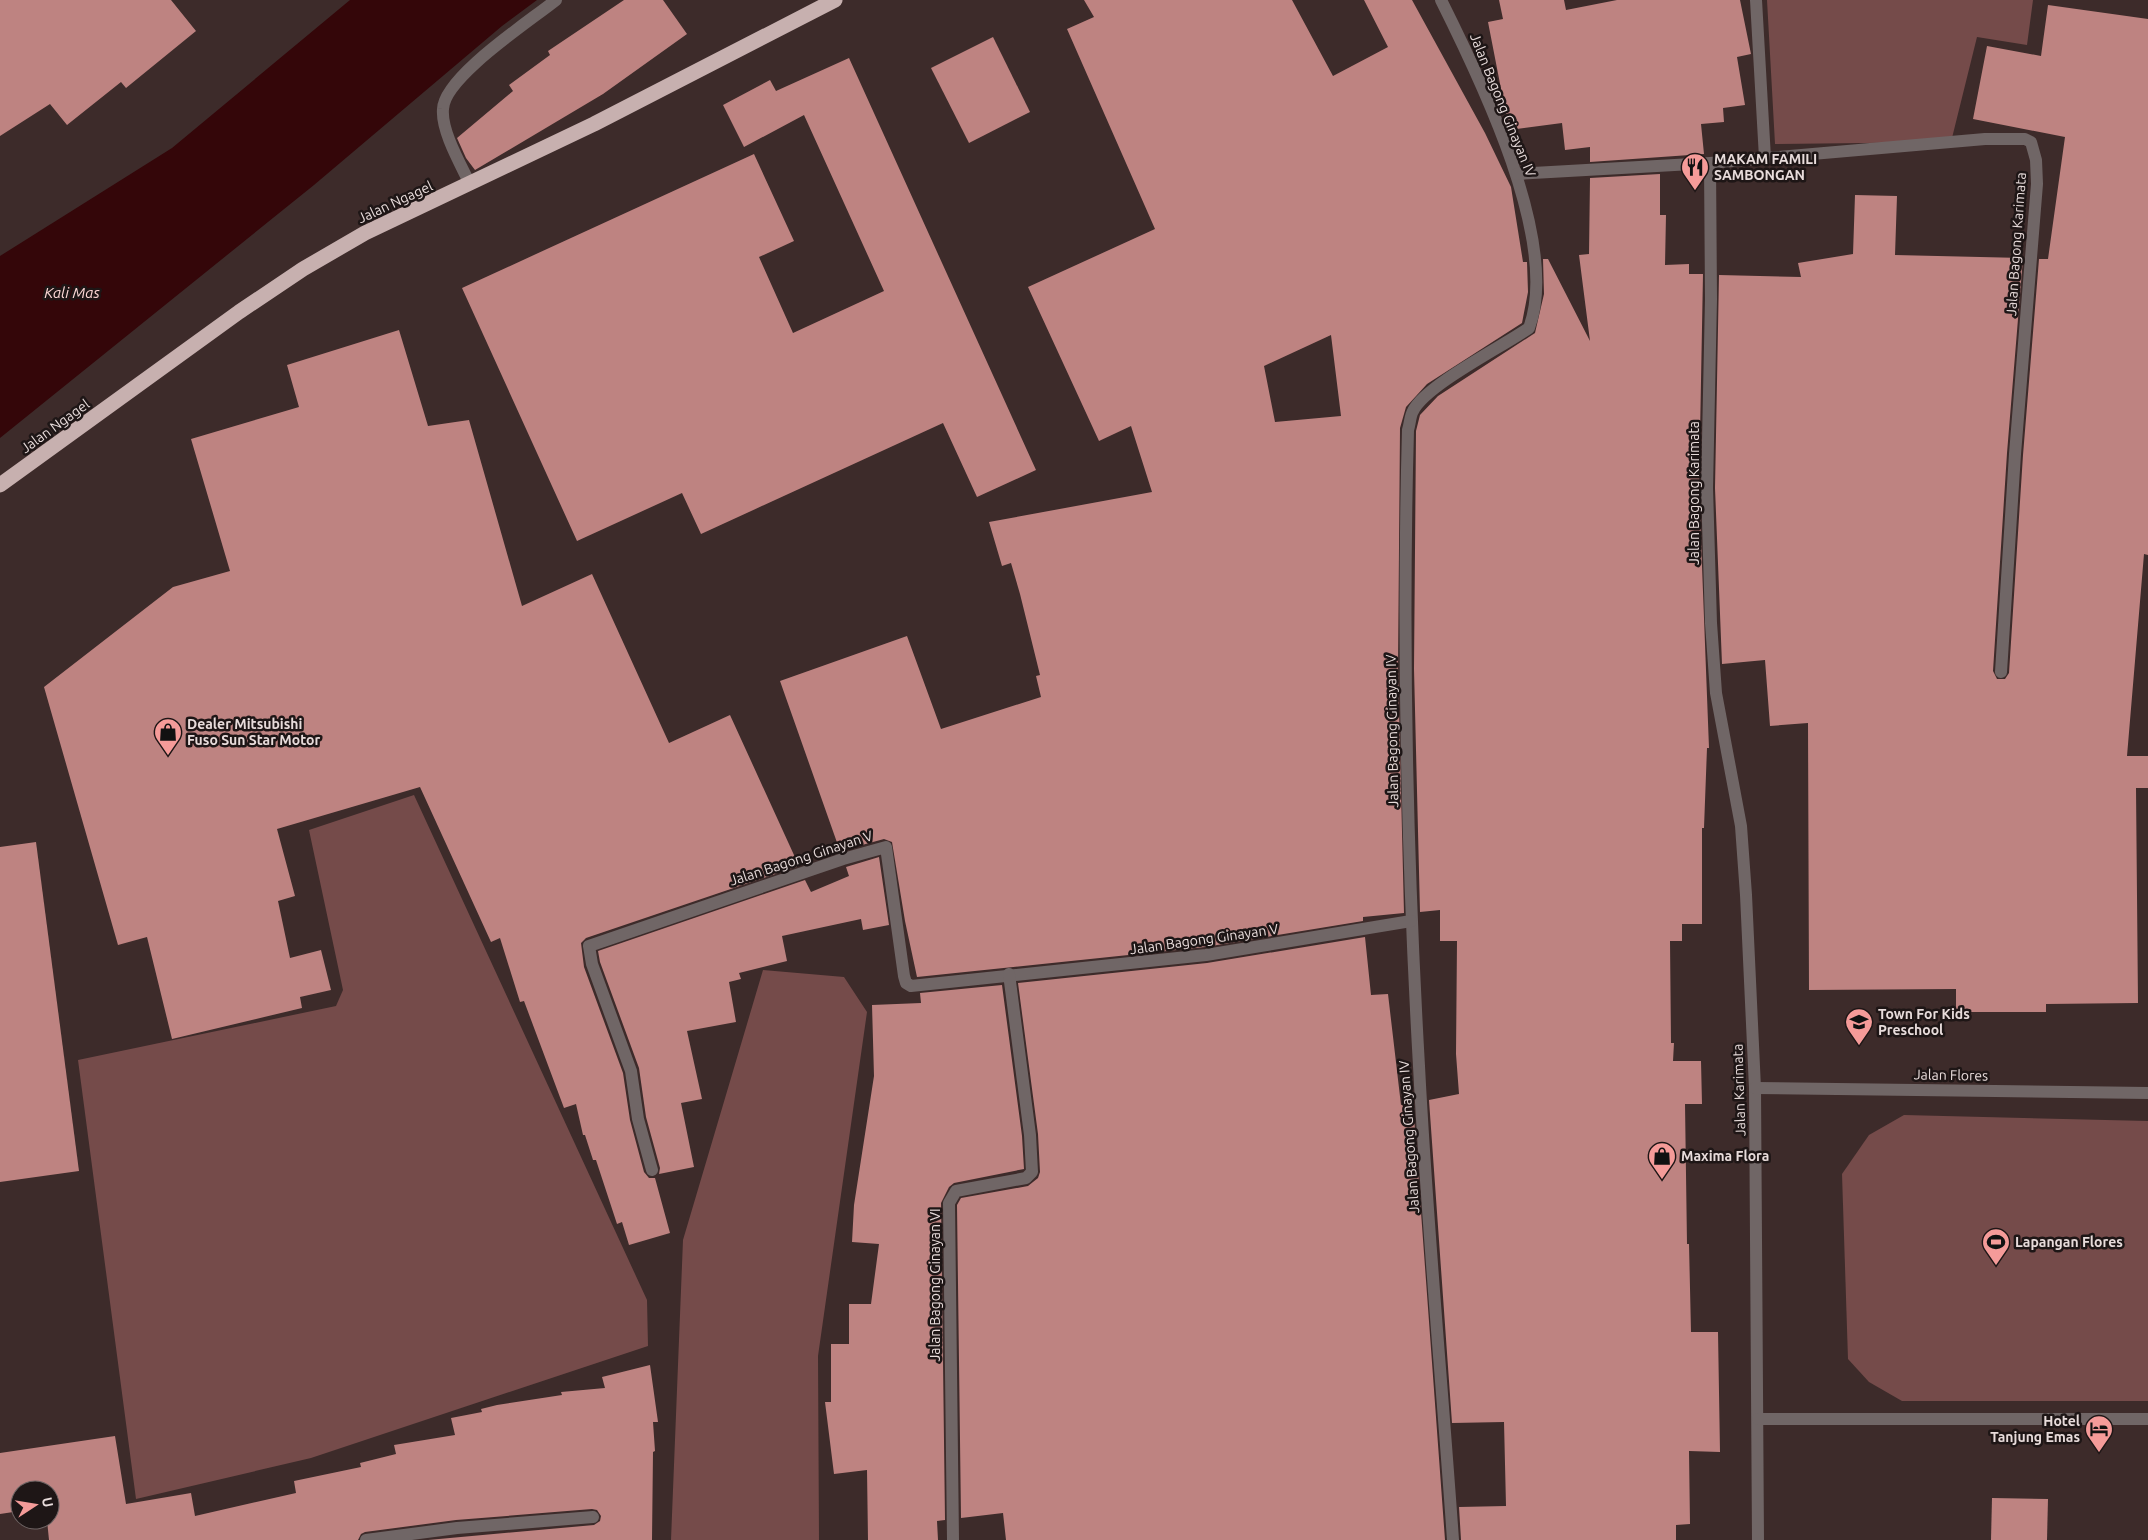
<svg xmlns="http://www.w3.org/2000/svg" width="2148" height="1540" viewBox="0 0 2148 1540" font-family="Ubuntu,sans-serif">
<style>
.green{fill:#754b4a}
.water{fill:#340609}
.building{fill:#be8381;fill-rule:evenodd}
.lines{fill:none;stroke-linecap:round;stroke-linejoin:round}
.street{stroke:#706666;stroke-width:12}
.highway{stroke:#c7b0af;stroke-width:15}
.labels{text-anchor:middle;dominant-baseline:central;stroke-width:5;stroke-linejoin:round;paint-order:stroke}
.street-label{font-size:14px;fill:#e8dcdb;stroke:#1e1616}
.poi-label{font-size:14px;font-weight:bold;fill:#e8dcdb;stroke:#1e1616;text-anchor:start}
.water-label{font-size:15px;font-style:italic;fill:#fed9d7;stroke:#1e1616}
</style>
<rect width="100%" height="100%" fill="#3d2b2a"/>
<g class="green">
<polygon points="1767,0 2033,0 2027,45 1977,37 1951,142 1775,144"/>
<polygon points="414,795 647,1300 648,1346 311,1458 136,1499 78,1060 336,1006 343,990 309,830"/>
<polygon points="763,970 844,977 867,1012 818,1356 819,1540 671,1540 683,1240"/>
<polygon points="1904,1115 2148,1121 2148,1401 1902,1401 1869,1382 1848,1359 1842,1174 1869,1135"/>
</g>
<polygon class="water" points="350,0 537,0 502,26 314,185 0,438 0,256 172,148"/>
<g class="building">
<polygon points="0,0 171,0 196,31 126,88 121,82 67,125 50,104 0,136"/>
<polygon points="624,0 663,0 687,34 603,94 475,170 466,158 457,138 513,91 509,85 550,55 548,51"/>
<path d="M1084,0H1292L1333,76L1388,47L1364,0H1412L1485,133L1511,187L1523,262H1527L1528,292L1522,323L1427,384L1406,407L1400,428L1398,669L1404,913L1363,917V921L1205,947L917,977L905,921L892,842L884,839L840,851L780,681L907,636L941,729L1041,697L1036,676L1040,675L1020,594L1011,563L1002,566L989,522L1152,492L1131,426L1099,441L1028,287L1155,229L1067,29L1094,17ZM1331,335L1341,416L1275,422L1264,366Z"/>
<polygon points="1499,0 1564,0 1566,10 1617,0 1740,0 1751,54 1737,57 1745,105 1723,108 1724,122 1701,124 1704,154 1590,162 1590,147 1565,150 1562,123 1509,130 1488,22 1503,19"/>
<polygon points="2048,5 2148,19 2148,555 2144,554 2127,756 2148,756 2148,788 2136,788 2138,1003 2046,1004 2046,1012 1956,1012 1956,989 1809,990 1808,723 1770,726 1765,660 1722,664 1715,488 1719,275 1801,277 1798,263 1853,254 1855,195 1897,196 1895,255 2023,258 2007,453 1993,671 1997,679 2005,679 2009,673 2023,455 2039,259 2048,259 2065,137 1973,119 1987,46 2041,56"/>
<polygon points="993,37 1030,112 969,143 931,68"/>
<polygon points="849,58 1036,470 977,497 943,423 701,534 682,493 577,541 462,288 754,154 794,241 759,257 793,333 884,291 804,115 744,147 723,105 770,80 776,91"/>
<polygon points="1660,174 1660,215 1666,215 1665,265 1689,264 1689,274 1703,274 1699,488 1709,748 1707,748 1704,828 1702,828 1702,924 1682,924 1682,941 1670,941 1671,1043 1674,1043 1673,1061 1701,1061 1702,1104 1685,1104 1687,1244 1689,1244 1691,1332 1718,1332 1720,1452 1689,1451 1690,1524 1676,1525 1676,1540 1461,1540 1459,1507 1506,1506 1504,1422 1452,1423 1429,1100 1459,1094 1456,1054 1457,941 1440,941 1440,910 1420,912 1414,669 1416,431 1420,415 1438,396 1535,333 1544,294 1543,259 1548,259 1590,341 1579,255 1589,254 1590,178"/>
<polygon points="399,330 428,426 469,420 522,606 592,574 669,743 730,715 799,866 586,938 581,943 584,967 623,1073 630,1120 644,1172 649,1178 655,1178 670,1233 629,1245 622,1222 617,1224 596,1160 593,1160 585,1135 583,1135 576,1104 564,1108 524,1001 520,1002 500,938 491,942 420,787 277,829 295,896 278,901 290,958 321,950 331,990 300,997 302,1008 172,1039 147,937 118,945 44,687 173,587 230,571 191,439 299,407 287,365"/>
<polygon points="36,842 79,1171 0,1182 0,847"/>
<polygon points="879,857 889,925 863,930 861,919 782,936 787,961 739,973 741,979 729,982 736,1022 687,1031 702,1099 681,1103 694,1167 659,1174 660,1168 646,1117 639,1068 600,962 598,951 805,880 811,892 849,876 846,867"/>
<polygon points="1365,937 1371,995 1388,994 1401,1105 1413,1103 1445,1540 1006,1540 1003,1513 961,1518 957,1205 961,1198 1028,1186 1038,1178 1040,1172 1038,1134 1018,983 1207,963"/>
<polygon points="1002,985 1022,1136 1024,1169 954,1183 949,1187 941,1203 945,1520 937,1521 938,1540 868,1540 867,1470 834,1474 825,1402 831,1402 831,1344 849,1344 849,1304 871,1304 879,1244 852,1242 854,1205 874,1076 872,1005 921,1003 920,993"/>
<polygon points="650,1365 658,1422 653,1422 655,1451 653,1452 652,1540 428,1540 594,1525 600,1521 601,1516 597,1510 592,1509 456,1520 365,1532 361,1534 358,1540 49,1540 47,1520 50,1520 50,1490 20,1490 20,1511 0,1514 0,1453 115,1436 126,1504 191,1493 195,1516 296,1493 294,1481 361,1467 360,1463 396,1454 394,1445 455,1435 451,1418 482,1412 481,1409 497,1405 562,1395 561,1392 605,1388 602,1377"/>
<polygon points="1992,1498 2048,1499 2047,1540 1991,1540"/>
</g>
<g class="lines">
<g class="street">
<path d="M1441,0C1480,78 1561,243 1529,328C1502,347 1426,385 1413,411C1410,416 1410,424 1408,430C1402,642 1407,855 1419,1066C1427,1224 1442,1382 1453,1540"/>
<polyline points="1756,0 1765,158"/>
<polyline points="1710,163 1711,299 1707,488 1711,623 1716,693 1741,826 1746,895 1755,1088 1758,1540"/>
<polyline points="1517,174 1710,163 1985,139 2025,139 2031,142 2036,160 2037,184 2015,454 2001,672"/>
<path d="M470,184C461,165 441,131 443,109C444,77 530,21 556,0"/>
<polyline points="1755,1088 2148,1093"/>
<polyline points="652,1170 638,1119 631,1071 592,964 589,946 843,859 886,847 904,976 906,983 911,986 1206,955 1411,921"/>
<polyline points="1758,1419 2148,1419"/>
<polyline points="366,1540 457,1528 593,1517"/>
<polyline points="953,1540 949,1203 956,1191 1026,1178 1032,1172 1030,1135 1009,974"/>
</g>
<polyline class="highway" points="0,485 239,312 303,269 365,233 594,124 835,0"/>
</g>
<defs>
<g id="restaurant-pin" transform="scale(1.4375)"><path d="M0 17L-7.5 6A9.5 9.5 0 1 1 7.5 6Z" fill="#f59b99" stroke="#1e1616"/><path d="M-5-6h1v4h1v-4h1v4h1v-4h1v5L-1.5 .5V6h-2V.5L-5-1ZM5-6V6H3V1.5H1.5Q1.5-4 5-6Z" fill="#111"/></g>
<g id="shop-pin" transform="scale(1.4375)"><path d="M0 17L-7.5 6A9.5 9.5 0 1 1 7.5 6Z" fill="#f59b99" stroke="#1e1616"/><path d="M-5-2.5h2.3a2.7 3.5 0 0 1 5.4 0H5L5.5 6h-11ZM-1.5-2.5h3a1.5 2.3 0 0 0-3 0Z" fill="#111"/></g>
<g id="school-pin" transform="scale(1.4375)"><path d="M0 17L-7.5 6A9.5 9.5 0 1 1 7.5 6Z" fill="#f59b99" stroke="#1e1616"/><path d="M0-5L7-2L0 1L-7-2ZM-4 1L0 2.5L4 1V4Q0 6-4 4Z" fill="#111"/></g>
<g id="stadium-pin" transform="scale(1.4375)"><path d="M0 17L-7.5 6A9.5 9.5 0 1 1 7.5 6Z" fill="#f59b99" stroke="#1e1616"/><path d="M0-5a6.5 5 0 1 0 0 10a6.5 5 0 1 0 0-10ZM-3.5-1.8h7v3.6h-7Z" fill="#111"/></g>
<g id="hotel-pin" transform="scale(1.4375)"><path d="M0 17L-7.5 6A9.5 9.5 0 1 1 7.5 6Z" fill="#f59b99" stroke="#1e1616"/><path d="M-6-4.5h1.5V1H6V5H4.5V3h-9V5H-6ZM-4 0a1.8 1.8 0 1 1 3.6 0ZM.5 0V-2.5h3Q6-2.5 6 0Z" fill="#111"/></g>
</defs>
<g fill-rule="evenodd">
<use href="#restaurant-pin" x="1695" y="167"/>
<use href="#shop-pin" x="168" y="732"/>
<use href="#school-pin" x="1859" y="1022"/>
<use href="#shop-pin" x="1662" y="1156"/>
<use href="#stadium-pin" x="1996" y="1242"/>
<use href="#hotel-pin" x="2099" y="1429"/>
</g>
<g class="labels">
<g class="street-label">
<text transform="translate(1503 105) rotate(68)">Jalan Bagong Ginayan IV</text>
<text transform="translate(395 202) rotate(-25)">Jalan Ngagel</text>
<text transform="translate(2016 244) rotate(-86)">Jalan Bagong Karimata</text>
<text transform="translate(55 426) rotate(-36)">Jalan Ngagel</text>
<text transform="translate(1694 493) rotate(-90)">Jalan Bagong Karimata</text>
<text transform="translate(1392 731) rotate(-91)">Jalan Bagong Ginayan IV</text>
<text transform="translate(801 858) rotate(-18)">Jalan Bagong Ginayan V</text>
<text transform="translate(1204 939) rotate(-8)">Jalan Bagong Ginayan V</text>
<text transform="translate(1951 1075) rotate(1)">Jalan Flores</text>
<text transform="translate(1739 1090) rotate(-92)">Jalan Karimata</text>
<text transform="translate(1409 1137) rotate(-94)">Jalan Bagong Ginayan IV</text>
<text transform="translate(935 1285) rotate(-90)">Jalan Bagong Ginayan VI</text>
</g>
<g class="poi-label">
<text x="1714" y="159">MAKAM FAMILI<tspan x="1714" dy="16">SAMBONGAN</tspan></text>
<text x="187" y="724">Dealer Mitsubishi<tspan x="187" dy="16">Fuso Sun Star Motor</tspan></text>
<text x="1878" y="1014">Town For Kids<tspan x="1878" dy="16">Preschool</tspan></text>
<text x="1681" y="1156">Maxima Flora</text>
<text x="2015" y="1242">Lapangan Flores</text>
<text x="2080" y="1421" text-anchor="end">Hotel<tspan x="2080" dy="16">Tanjung Emas</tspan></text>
</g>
<g class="water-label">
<text x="72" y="292">Kali Mas</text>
</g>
</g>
<g transform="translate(35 1505) rotate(78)"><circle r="24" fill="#1e1616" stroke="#6f6565"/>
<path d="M0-4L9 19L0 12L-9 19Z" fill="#f59b99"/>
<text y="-8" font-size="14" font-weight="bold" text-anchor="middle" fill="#e8dcdb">U</text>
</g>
</svg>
